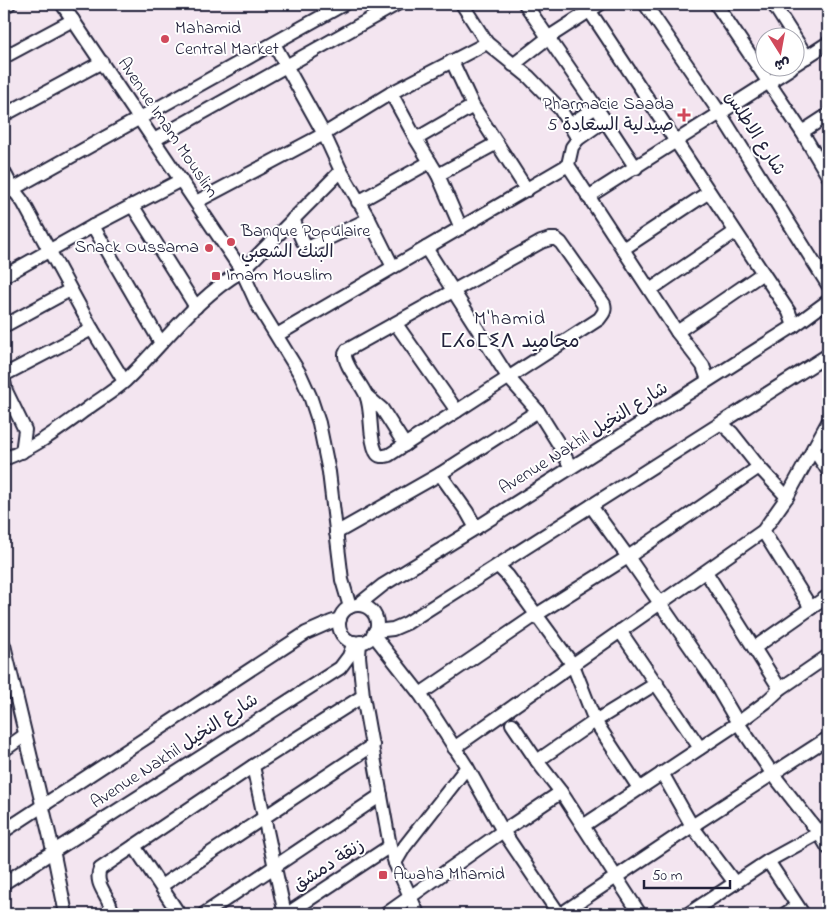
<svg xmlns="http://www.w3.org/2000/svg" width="832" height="918" viewBox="0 0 832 918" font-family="'Indie Flower','Playpen Sans Arabic','Noto Sans Tifinagh',sans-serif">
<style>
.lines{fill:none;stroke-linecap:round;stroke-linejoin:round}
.minor-casing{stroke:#22223b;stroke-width:16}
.minor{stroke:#fff;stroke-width:12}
.poi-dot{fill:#d1495b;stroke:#fff;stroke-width:2}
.labels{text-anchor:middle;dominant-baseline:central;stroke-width:4;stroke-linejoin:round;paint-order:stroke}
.poi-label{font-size:18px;fill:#22223b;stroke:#fff;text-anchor:start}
.street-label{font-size:18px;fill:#22223b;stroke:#fff}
.quarter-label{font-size:20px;letter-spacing:1px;fill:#22223b;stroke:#fff}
</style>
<rect width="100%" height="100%" fill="#f3e5f0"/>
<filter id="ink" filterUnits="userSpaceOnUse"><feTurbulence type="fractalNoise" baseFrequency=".02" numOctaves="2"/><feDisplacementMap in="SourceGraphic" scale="10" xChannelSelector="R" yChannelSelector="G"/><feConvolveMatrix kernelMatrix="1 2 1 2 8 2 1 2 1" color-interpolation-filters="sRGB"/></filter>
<g filter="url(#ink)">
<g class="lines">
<g class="minor-casing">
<g id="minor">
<polyline points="62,4 242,271 257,304 300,374 310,396 319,423 329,472 342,580 350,607"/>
<polyline points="462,4 487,43 529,77 560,109 578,139 572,147 568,165 677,332 703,366 708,380"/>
<polyline points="525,4 596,107 636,168"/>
<polyline points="585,4 763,273 789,312 794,326"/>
<polyline points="645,4 720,113 828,285"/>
<polyline points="716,4 802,132 828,176"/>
<polyline points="773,4 807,57"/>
<polyline points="4,7 9,4"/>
<polyline points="274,44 324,134 341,171 369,219 393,267"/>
<polyline points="4,57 73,20"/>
<polyline points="452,61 473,106 527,190"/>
<polyline points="513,65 549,37 600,4"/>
<polyline points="794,65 828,43"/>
<polyline points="391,93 416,139 438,175 461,228"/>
<polyline points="4,115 102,62"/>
<polyline points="569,125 596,107"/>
<polyline points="802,132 828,115"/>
<polyline points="416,139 473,106"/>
<polyline points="578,139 605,120"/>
<polyline points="154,140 397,4"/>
<polyline points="4,172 13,189 23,202 92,329 124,381"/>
<polyline points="438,175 497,143"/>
<polyline points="4,194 344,4"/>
<polyline points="588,197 791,68"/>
<polyline points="196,202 324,134 391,93 487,43"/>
<polyline points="358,202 430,162"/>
<polyline points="132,205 196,307"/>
<polyline points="293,219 303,242 308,248 369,219"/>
<polyline points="93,226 161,343"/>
<path d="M550,239H556L561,243L604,304C606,311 603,314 599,319L389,455C384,456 379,458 376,452C368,435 373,412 366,395C361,383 344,365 345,354L347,350L541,242Z"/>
<polyline points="426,248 508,377 538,411 558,443 570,466"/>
<polyline points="623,249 709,192"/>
<polyline points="4,276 93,226 181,180"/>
<polyline points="650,290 735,232"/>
<polyline points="396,324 457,411"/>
<polyline points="4,326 70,290"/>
<polyline points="677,332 763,273"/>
<polyline points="277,335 568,165"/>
<polyline points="4,375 92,329"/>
<polyline points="4,381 6,391 25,430 22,452"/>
<polyline points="367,396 382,409 405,445"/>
<polyline points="721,423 732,433 759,467 787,497"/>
<polyline points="813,448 828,471"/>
<path d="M4,459C38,446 59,429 88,408C100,399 114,391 125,381C164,344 195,298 242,271L341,171"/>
<polyline points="440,474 467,512 476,528"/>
<polyline points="591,506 628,557 711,677 738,723 772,773 819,833 828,848"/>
<polyline points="763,531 811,608"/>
<polyline points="336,533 440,474 538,411"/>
<polyline points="498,566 508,576 573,665 595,721 639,788"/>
<polyline points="706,572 780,689"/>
<polyline points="358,605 383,585 476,528 794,326 828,301"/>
<circle cx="358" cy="624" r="19"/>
<polyline points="375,631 393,629 407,623 828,355"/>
<polyline points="620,631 700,748"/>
<polyline points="373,634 420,694 467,767 503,831 559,914"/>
<polyline points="360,642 359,656 363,696 390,846 395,863 418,914"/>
<polyline points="4,645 53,850 66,914"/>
<polyline points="754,648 828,596"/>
<polyline points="420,694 536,615 628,557 759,467"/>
<polyline points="512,724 537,761 561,792 640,914"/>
<polyline points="454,748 763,531 787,497 828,422"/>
<polyline points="4,750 25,735"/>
<polyline points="537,761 595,721 657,683"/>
<polyline points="253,766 285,914"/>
<polyline points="662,773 692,826 735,883"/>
<polyline points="583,826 738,723 766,702 780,689 828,656"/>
<polyline points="4,831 306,633 331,622 340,619"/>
<polyline points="134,846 179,914"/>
<polyline points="768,861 803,914"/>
<polyline points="395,863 405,846 467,767"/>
<polyline points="4,883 340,668 349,656 354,642"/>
<polyline points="161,886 373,745"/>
<path d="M112,914C112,897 93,886 100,869L253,766L363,696"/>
<polyline points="204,914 381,795"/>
<polyline points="287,914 390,846"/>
<polyline points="386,914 503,831 561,792"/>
<polyline points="561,914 692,826 828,738"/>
<polyline points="688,914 768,861 819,833 828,825"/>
<polyline points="785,914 797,906"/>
</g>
</g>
<use href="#minor" class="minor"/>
</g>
</g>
<g class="poi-dot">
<circle cx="165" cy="39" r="5"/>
<path d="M681.5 107.5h5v5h5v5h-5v5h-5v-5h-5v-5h5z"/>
<circle cx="231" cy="242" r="5"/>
<circle cx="209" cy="248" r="5"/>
<rect x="211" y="271" width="10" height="10" rx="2.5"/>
<rect x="378" y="870" width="10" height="10" rx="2.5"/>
</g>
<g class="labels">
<g class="poi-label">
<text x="175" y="29">Mahamid<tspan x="175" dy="21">Central Market</tspan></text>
<text x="674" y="105" text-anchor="end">Pharmacie Saada<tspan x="674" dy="21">5 صيدلية السعادة</tspan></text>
<text x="241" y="232">Banque Populaire<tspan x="241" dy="21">البنك الشعبي</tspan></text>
<text x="199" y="248" text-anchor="end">Snack Oussama</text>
<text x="226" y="276">Imam Mouslim</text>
<text x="393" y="875">Awaha Mhamid</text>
</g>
<g class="street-label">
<text transform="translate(167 128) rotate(56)">Avenue Imam Mouslim</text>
<text transform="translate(754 134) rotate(57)">شارع الاطلس</text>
<text transform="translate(584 439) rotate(-32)">Avenue Nakhil شارع النخيل</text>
<text transform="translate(175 752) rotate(-33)">Avenue Nakhil شارع النخيل</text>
<text transform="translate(329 866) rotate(-33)">زنقة دمشق</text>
</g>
<g class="quarter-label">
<text x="510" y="319">M'hamid<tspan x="510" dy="23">ⵎⵃⴰⵎⵉⴷ محاميد</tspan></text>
</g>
</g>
<rect width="832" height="918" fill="none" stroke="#fff" stroke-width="20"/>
<rect x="10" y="10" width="812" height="898" fill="none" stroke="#22223b" stroke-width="2" filter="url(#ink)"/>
<g transform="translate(780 52) rotate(169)"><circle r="24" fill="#ffffff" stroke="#a7a7b1"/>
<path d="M0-4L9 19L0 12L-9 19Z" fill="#d1495b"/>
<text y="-8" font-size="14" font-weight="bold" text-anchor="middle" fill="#22223b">ش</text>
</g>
<path d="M644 880v8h86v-8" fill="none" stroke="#22223b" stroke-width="2.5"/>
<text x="652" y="880" font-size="15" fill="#22223b" stroke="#ffffff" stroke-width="4" paint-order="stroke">50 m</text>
</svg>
